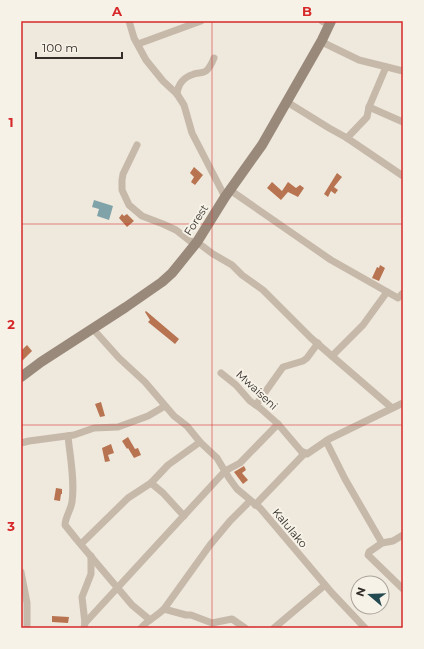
<svg xmlns="http://www.w3.org/2000/svg" width="424" height="649" viewBox="0 0 424 649" font-family="Montserrat,sans-serif">
<style>
.water{fill:#7fa3a9}
.building{fill:#b87451}
.lines{fill:none;stroke-linecap:round;stroke-linejoin:round}
.street{stroke:#c6b9aa;stroke-width:7}
.secondary{stroke:#99897b;stroke-width:10}
.grid{fill:none;stroke:#d62828;stroke-width:1;stroke-opacity:0.55}
.labels{text-anchor:middle;dominant-baseline:central;stroke-width:4;stroke-linejoin:round;paint-order:stroke}
.street-label{font-size:11px;fill:#342d29;stroke:#f7f2e8}
.neatline{fill:none;stroke:#d62828;stroke-width:1.5}
.grid-label{font-size:13px;text-anchor:middle;font-weight:bold;fill:#d62828}
</style>
<rect width="100%" height="100%" fill="#efe8dc"/>
<polygon class="water" points="94,200 113,206 109,220 97,216 99,209 92,207"/>
<g class="building">
<polygon points="194,167 203,175 195,185 191,182 194,177 190,173"/>
<polygon points="337,173 342,177 334,187 338,190 335,194 331,191 328,197 324,194"/>
<polygon points="272,182 282,191 288,182 296,188 300,185 304,188 298,197 288,192 281,200 267,188"/>
<polygon points="122,214 124,216 127,214 134,221 127,227 119,218"/>
<polygon points="380,265 385,268 379,281 372,278 377,267 379,268"/>
<polygon points="146,311 179,339 175,344 148,322 150,320 145,312"/>
<polygon points="27,345 32,351 21,362 21,351"/>
<polygon points="101,402 105,416 100,417 95,404"/>
<polygon points="128,437 135,449 138,448 141,455 134,458 128,448 127,449 122,441"/>
<polygon points="111,444 114,453 108,455 110,461 105,462 102,448"/>
<polygon points="244,466 246,470 242,473 248,480 243,484 234,472"/>
<polygon points="56,488 62,489 62,494 61,494 60,501 54,500"/>
<polygon points="52,616 69,617 68,623 52,622"/>
</g>
<g class="lines">
<g class="street">
<polyline points="129,21 134,38 146,60 163,81 177,94 184,105 192,133 225,197"/>
<polyline points="322,21 330,25"/>
<polyline points="322,40 326,44 359,60 403,71"/>
<polyline points="138,44 201,21"/>
<path d="M177,94C178,84 184,77 194,74C198,72 202,74 206,71C210,68 212,63 214,58"/>
<polyline points="287,102 329,128 347,138 403,176"/>
<polyline points="369,107 403,122"/>
<polyline points="347,138 367,117 369,107 386,67"/>
<polyline points="137,145 123,174 122,180 122,190 129,205 142,216 163,224 176,230 190,241 197,242 213,254 232,265 242,275 263,290 311,338 392,408"/>
<polyline points="230,190 331,260 398,298 403,293"/>
<polyline points="93,329 119,358 145,382 174,416 187,426 200,442 217,458 229,478 237,489 260,508 332,593 365,628"/>
<polyline points="332,356 363,325 387,292"/>
<polyline points="221,373 236,385 250,401 260,408 278,424 301,451 307,454 329,439 403,403"/>
<polyline points="256,405 283,367 303,361 307,358 318,343"/>
<path d="M68,436C70,457 75,480 72,502C71,510 65,517 65,525L77,540L132,605L150,620"/>
<polyline points="326,441 345,479 382,543"/>
<polyline points="21,443 29,441 74,435 94,428 118,427 148,416 165,406"/>
<polyline points="151,483 163,493 184,516"/>
<polyline points="255,505 305,453"/>
<polyline points="403,535 393,541 382,543 369,552 368,555 403,589"/>
<polyline points="81,544 128,498 151,483 168,465 200,442"/>
<polyline points="21,572 27,603 27,628"/>
<polyline points="164,609 186,615 191,615 212,623 232,619 245,628"/>
<polyline points="85,623 225,471 240,463 278,424"/>
<polyline points="84,628 85,623 82,597 91,574 91,556"/>
<path d="M141,628C148,620 157,616 164,609L210,545L230,521L250,501"/>
<polyline points="274,628 325,585"/>
</g>
<polyline class="secondary" points="21,377 41,362 126,307 162,282 172,273 197,242 225,197 262,145 322,40 331,21"/>
</g>
<path class="grid" d="M212,21V628M21,224H403M21,425H403"/>
<g class="labels">
<g class="street-label">
<text transform="translate(196 220) rotate(-57)">Forest</text>
<text transform="translate(257 390) rotate(43)">Mwaiseni</text>
<text transform="translate(290 528) rotate(50)">Kalulako</text>
</g>
</g>
<rect width="424" height="649" fill="none" stroke="#f7f2e8" stroke-width="44"/>
<g transform="translate(370 595) rotate(289)"><circle r="19" fill="#f7f2e8" stroke="#a9a39c"/>
<path d="M0-3L7 15L0 10L-7 15Z" fill="#234951"/>
<text y="-6" font-size="11" font-weight="bold" text-anchor="middle" fill="#342d29">N</text>
</g>
<path d="M36 52v6h86v-6" fill="none" stroke="#342d29" stroke-width="2"/>
<text x="42" y="52" font-size="12" fill="#342d29" stroke="#f7f2e8" stroke-width="3" paint-order="stroke">100 m</text>
<rect x="22" y="22" width="380" height="605" class="neatline"/>
<g class="grid-label">
<text x="117" y="16">A</text>
<text x="307" y="16">B</text>
<text x="11" y="127">1</text>
<text x="11" y="329">2</text>
<text x="11" y="531">3</text>
</g>
</svg>
